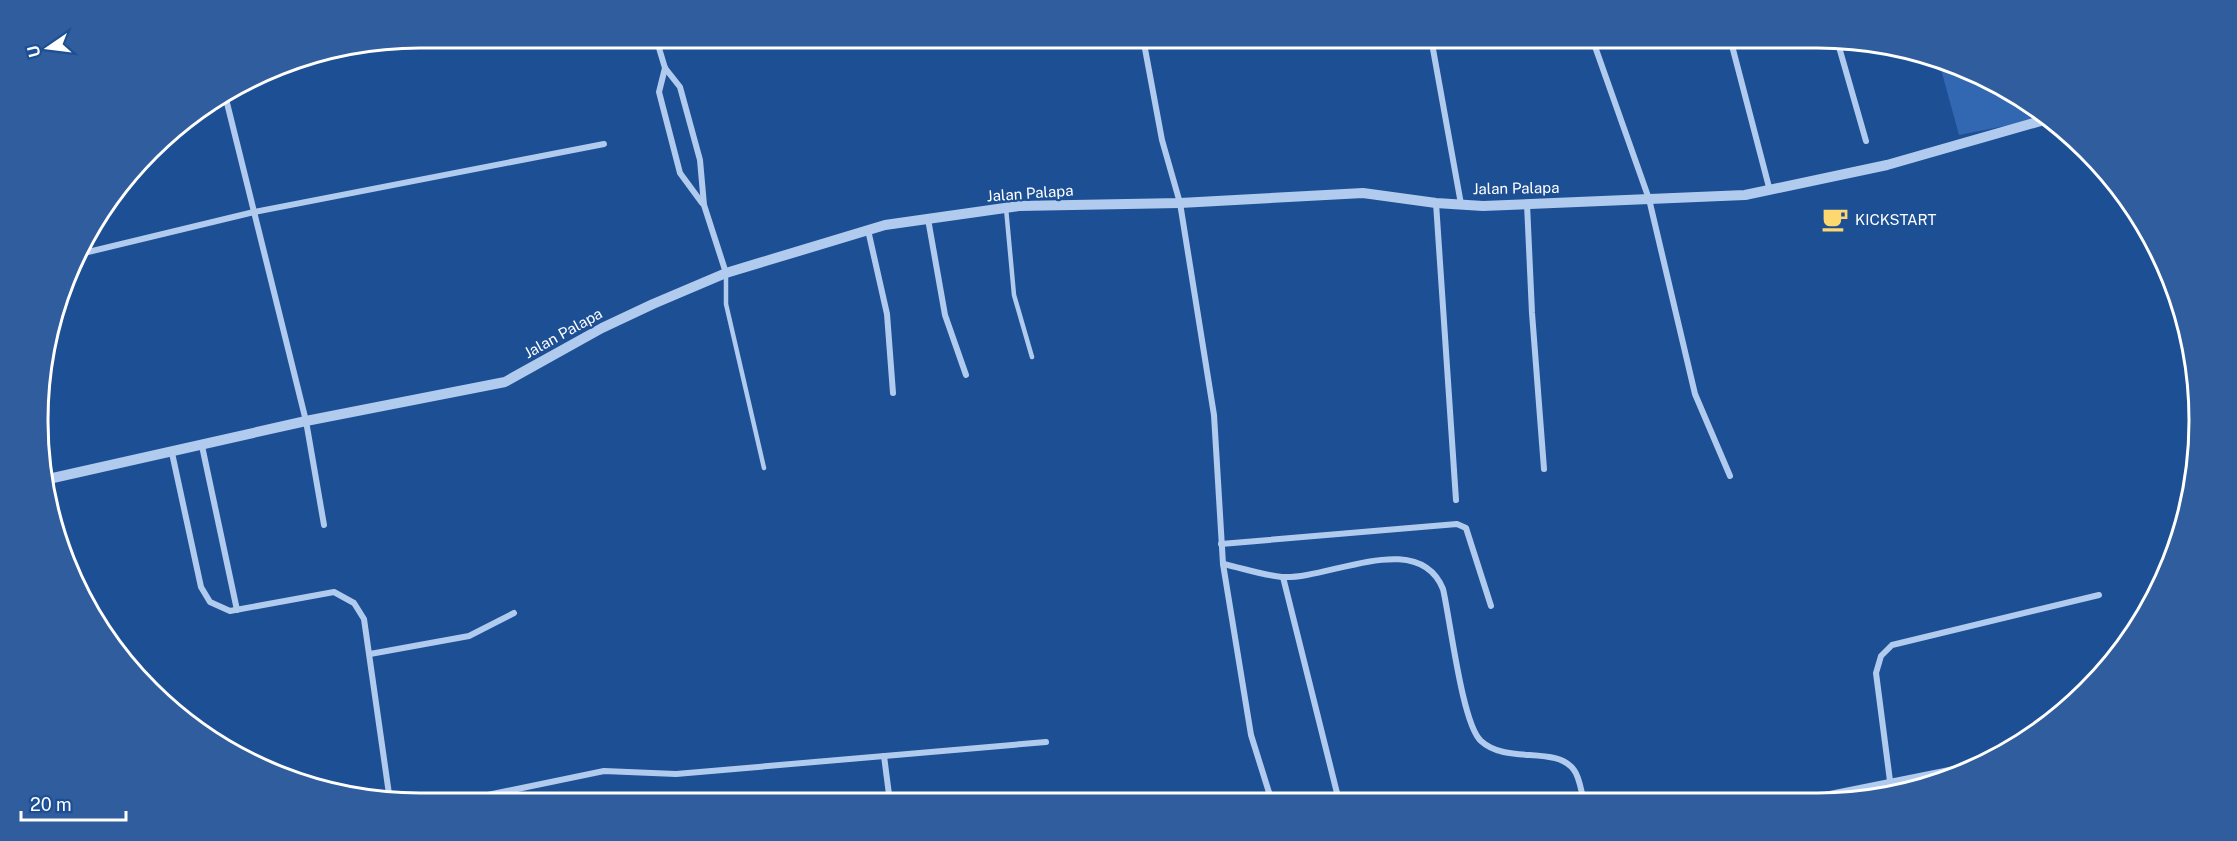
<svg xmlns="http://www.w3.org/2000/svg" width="2237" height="841" viewBox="0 0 2237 841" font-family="'Public Sans',sans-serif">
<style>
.green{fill:#3268b1}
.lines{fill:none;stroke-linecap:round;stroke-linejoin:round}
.service{stroke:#b0cbee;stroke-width:4.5}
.minor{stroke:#b0cbee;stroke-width:6}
.tertiary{stroke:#b0cbee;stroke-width:10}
.labels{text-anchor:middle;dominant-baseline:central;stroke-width:4.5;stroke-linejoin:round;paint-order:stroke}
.street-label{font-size:15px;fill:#fff;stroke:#1d4f94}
.poi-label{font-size:15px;fill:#fff;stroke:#1d4f94;text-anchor:start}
.rim{fill:none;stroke:#fff;stroke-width:3}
</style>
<rect width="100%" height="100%" fill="#1d4f94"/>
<polygon class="green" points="1939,62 2050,117 1959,135"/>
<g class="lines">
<g class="service">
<polyline points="1006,208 1014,295 1032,357"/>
<polyline points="726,273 726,304 764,468"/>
</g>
<g class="minor">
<polyline points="656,38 665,68 680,87 700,160 704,205 726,273"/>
<polyline points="1143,38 1162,140 1180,203 1214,415 1223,564 1251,735 1272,802"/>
<polyline points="1431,38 1461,204"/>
<polyline points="1592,38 1649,199 1695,394 1730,476"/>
<polyline points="1730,38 1770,191"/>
<polyline points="1837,40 1866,141"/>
<polyline points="665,68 659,92 680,173 702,203"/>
<polyline points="226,99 306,421 324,525"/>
<polyline points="1436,203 1456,500"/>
<polyline points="1527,204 1532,313 1544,469"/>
<polyline points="928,219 945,315 966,375"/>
<polyline points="868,230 887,314 893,393"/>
<polyline points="80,254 254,212 604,144"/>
<polyline points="202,446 237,610"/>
<polyline points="172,453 201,587 210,602 230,611 334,592 354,603 364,619 389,794 393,800"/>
<polyline points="1221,544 1457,524 1466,528 1491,606"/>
<path d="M1223,564C1242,568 1262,575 1282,577C1329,580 1418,528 1443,589C1450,618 1462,724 1481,741C1507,765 1556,745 1574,770C1580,778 1581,792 1584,801"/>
<polyline points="1283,577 1339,801"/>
<polyline points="370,654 469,636 514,613"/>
<polyline points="884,756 890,802"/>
<polyline points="291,776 293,775"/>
<polyline points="1890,781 1876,673 1881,656 1892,645 2099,595"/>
<polyline points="1800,800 1989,762"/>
<polyline points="449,803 604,771 676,774 1046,742"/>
</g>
<polyline class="tertiary" points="44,480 306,421 505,382 602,328 653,304 726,273 885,225 1019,206 1180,203 1363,193 1436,203 1483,206 1745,195 1887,165 2051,118"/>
</g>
<defs>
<g id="cafe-bare" transform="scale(2.07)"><path d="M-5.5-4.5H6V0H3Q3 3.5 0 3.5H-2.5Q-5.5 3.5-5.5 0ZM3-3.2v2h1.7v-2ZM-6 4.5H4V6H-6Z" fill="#fdd76f" stroke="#1d4f94" stroke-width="2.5" paint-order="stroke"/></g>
</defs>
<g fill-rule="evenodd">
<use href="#cafe-bare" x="1835" y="219"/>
</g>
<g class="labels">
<g class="street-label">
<text transform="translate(1516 188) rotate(-1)">Jalan Palapa</text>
<text transform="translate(1030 193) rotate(-4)">Jalan Palapa</text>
<text transform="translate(563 333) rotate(-29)">Jalan Palapa</text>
</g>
<g class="poi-label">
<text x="1855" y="219">KICKSTART</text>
</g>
</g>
<path d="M0 0H2237V841H0ZM420 48H1817A372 372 0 0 1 2189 420V421A372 372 0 0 1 1817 793H420A372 372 0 0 1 48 421V420A372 372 0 0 1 420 48Z" fill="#2f5d9d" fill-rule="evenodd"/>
<path class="rim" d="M420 48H1817A372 372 0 0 1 2189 420V421A372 372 0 0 1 1817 793H420A372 372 0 0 1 48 421V420A372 372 0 0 1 420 48Z"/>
<g transform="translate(48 48) rotate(256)" stroke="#1d4f94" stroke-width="4.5" paint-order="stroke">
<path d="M0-4.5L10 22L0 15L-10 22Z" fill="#ffffff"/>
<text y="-9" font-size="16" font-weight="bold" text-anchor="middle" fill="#ffffff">U</text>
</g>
<path d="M21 811v9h105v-9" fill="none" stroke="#ffffff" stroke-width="3"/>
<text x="30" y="811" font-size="18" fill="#ffffff" stroke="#1d4f94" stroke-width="4.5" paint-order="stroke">20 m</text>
</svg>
